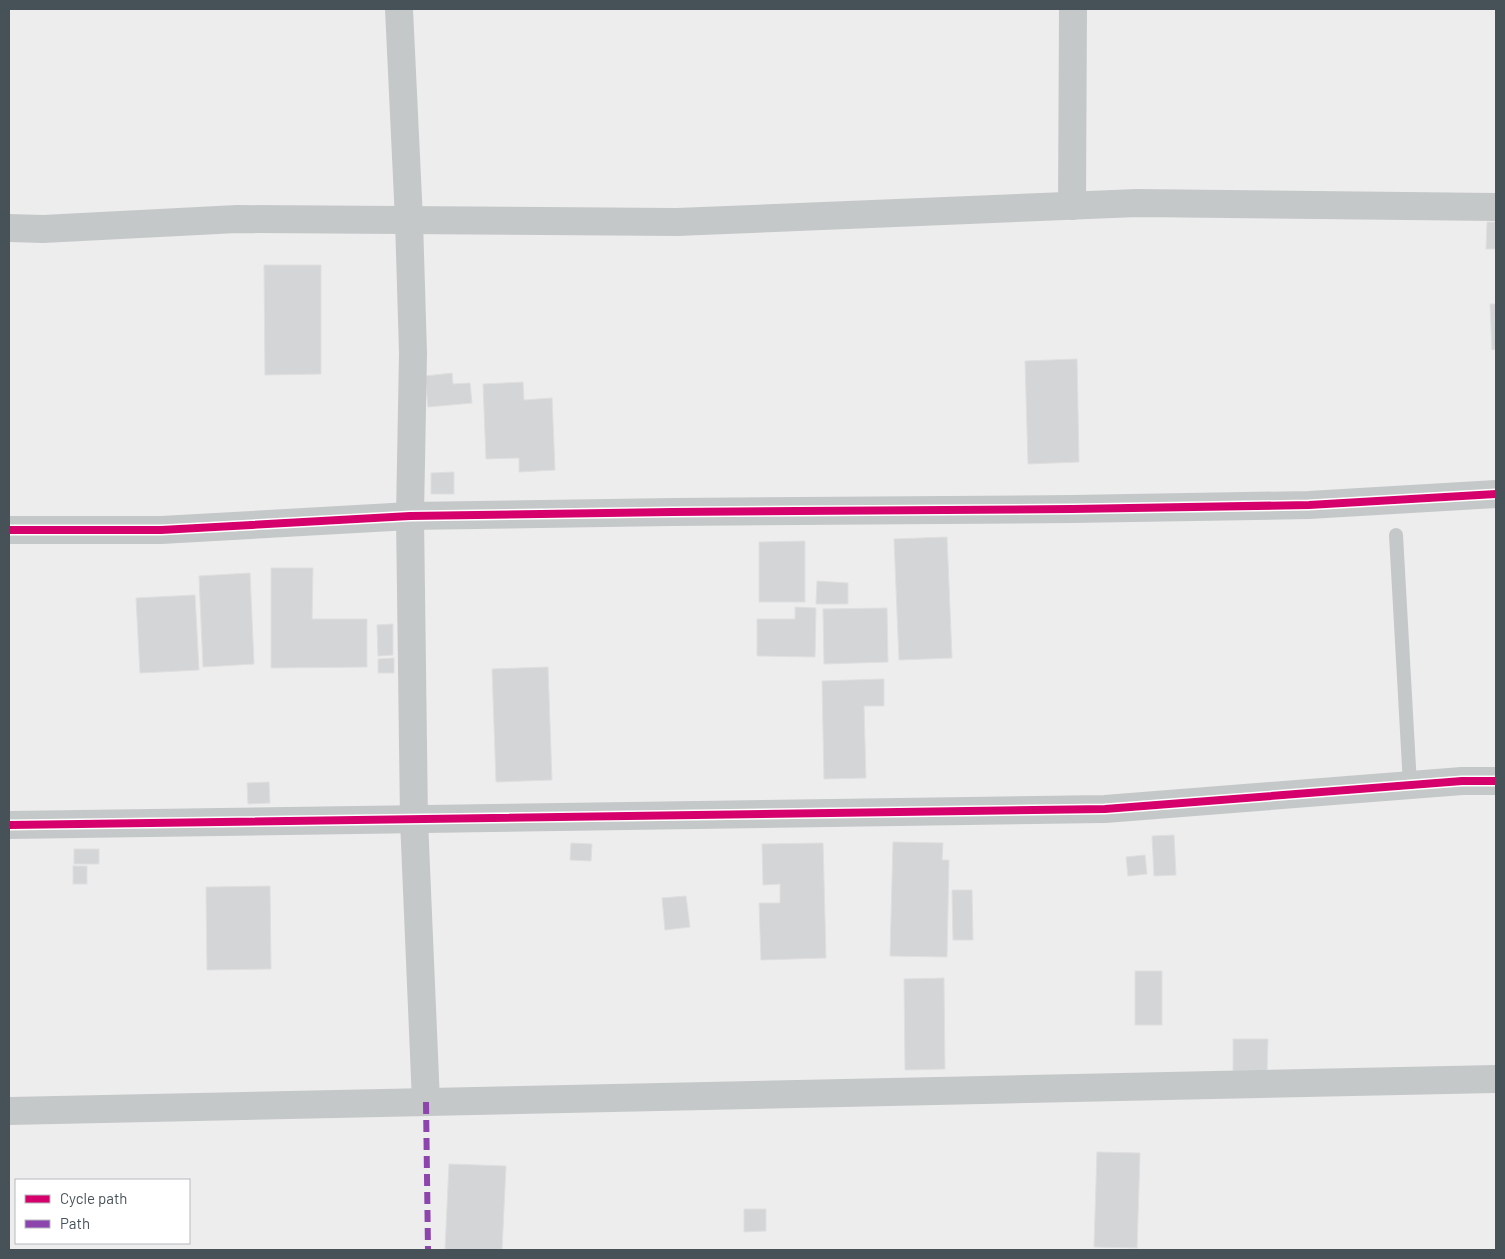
<svg xmlns="http://www.w3.org/2000/svg" width="1505" height="1259" viewBox="0 0 1505 1259" font-family="Barlow,sans-serif">
<style>
.building{fill:#d4d5d6;stroke:#dfdfe0}
.lines{fill:none;stroke-linecap:round;stroke-linejoin:round}
.lane{stroke:#c5c8c9;stroke-width:14}
.street{stroke:#c5c8c9;stroke-width:28}
.quiet{stroke:#8e44ad;stroke-width:6;stroke-dasharray:12 6;stroke-linecap:butt}
.cycleway-casing{stroke:#fff;stroke-width:11}
.cycleway{stroke:#d6006c;stroke-width:8}
</style>
<rect width="100%" height="100%" fill="#eeeded"/>
<g class="building">
<polygon points="1487,222 1496,222 1496,249 1486,249"/>
<polygon points="264,265 321,265 321,374 265,375"/>
<polygon points="1490,304 1496,304 1496,349 1492,350"/>
<polygon points="1077,359 1079,462 1028,464 1025,361"/>
<polygon points="452,373 453,384 470,383 472,403 428,407 425,376"/>
<polygon points="523,382 524,400 552,398 555,470 519,472 519,458 486,459 483,384"/>
<polygon points="454,472 454,494 431,494 431,473"/>
<polygon points="947,537 952,658 899,660 894,539"/>
<polygon points="805,541 805,602 759,602 759,542"/>
<polygon points="271,568 313,568 312,619 367,619 367,667 271,668"/>
<polygon points="250,573 254,664 203,667 199,576"/>
<polygon points="817,581 848,583 848,604 816,604"/>
<polygon points="195,595 199,670 140,673 136,598"/>
<polygon points="795,607 816,608 815,657 757,656 757,619 795,619"/>
<polygon points="887,608 888,662 824,664 823,609"/>
<polygon points="393,624 393,655 378,656 377,625"/>
<polygon points="394,658 394,673 378,673 378,659"/>
<polygon points="548,667 552,780 496,782 492,669"/>
<polygon points="884,679 884,706 864,706 866,778 824,779 822,681"/>
<polygon points="269,782 270,803 248,804 247,783"/>
<polygon points="1174,835 1176,875 1154,876 1152,836"/>
<polygon points="893,842 943,843 942,860 949,860 947,957 890,956"/>
<polygon points="571,843 592,844 591,861 570,860"/>
<polygon points="823,843 826,958 761,960 759,903 780,903 780,884 763,885 762,844"/>
<rect x="74" y="849" width="25" height="15"/>
<polygon points="1145,855 1147,874 1128,876 1126,857"/>
<rect x="73" y="866" width="14" height="18"/>
<polygon points="270,886 271,969 207,970 206,887"/>
<polygon points="952,890 972,890 973,940 953,940"/>
<polygon points="686,896 690,927 665,930 662,898"/>
<rect x="1135" y="971" width="27" height="54"/>
<polygon points="944,978 945,1069 905,1070 904,979"/>
<polygon points="1233,1039 1268,1039 1267,1071 1233,1071"/>
<polygon points="1097,1152 1140,1153 1137,1248 1094,1247"/>
<polygon points="449,1164 506,1166 502,1250 445,1250"/>
<polygon points="744,1209 766,1209 766,1231 744,1232"/>
</g>
<g class="lines">
<polyline class="lane" points="1396,535 1410,785"/>
<g class="street">
<polyline points="399,9 409,220 413,353 410,516 414,820 426,1102"/>
<polyline points="1072,206 1073,9"/>
<polyline points="9,228 43,229 237,219 677,222 1137,203 1496,207"/>
<polyline points="9,530 161,530 410,516 672,512 1072,509 1309,505 1496,494"/>
<polyline points="9,825 1105,809 1462,781 1496,781"/>
<polyline points="9,1111 1496,1079"/>
</g>
<polyline class="quiet" points="426,1102 428,1250"/>
<g class="cycleway-casing">
<g id="cycleway">
<polyline points="9,530 161,530 410,516 672,512 1072,509 1309,505 1496,494"/>
<polyline points="9,825 1105,809 1462,781 1496,781"/>
</g>
</g>
<use href="#cycleway" class="cycleway"/>
</g>
<rect width="1505" height="1259" fill="none" stroke="#475158" stroke-width="20"/>
<rect x="15" y="1179" width="175" height="65" fill="#ffffff" stroke="#b5b9bc"/>
<rect x="25" y="1195" width="25" height="8" fill="#d6006c" stroke="#b5b9bc"/>
<text x="60" y="1204" font-size="15" fill="#475158">Cycle path</text>
<rect x="25" y="1220" width="25" height="8" fill="#8e44ad" stroke="#b5b9bc"/>
<text x="60" y="1229" font-size="15" fill="#475158">Path</text>
</svg>
